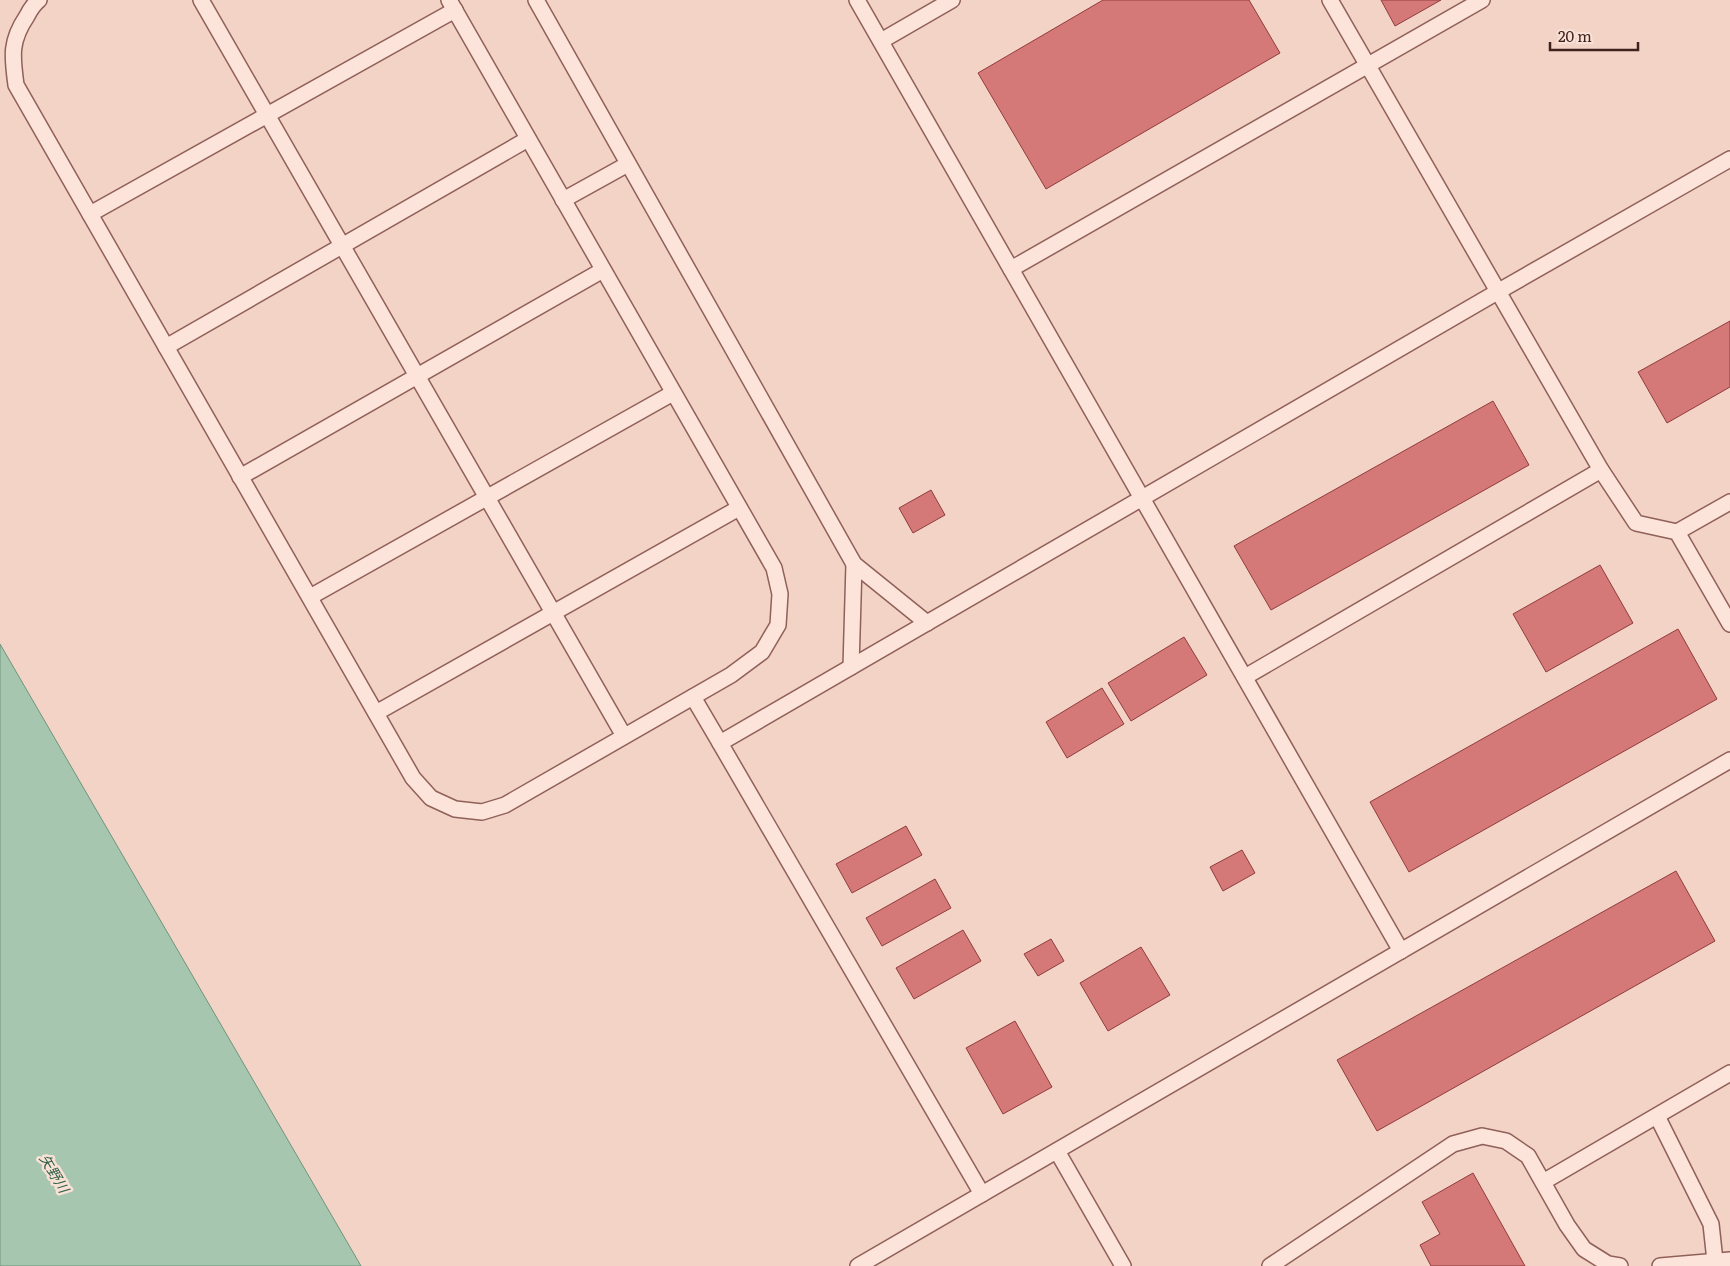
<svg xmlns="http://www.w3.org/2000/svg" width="1730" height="1266" viewBox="0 0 1730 1266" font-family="Literata,'Noto Sans JP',serif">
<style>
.water{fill:#a7c6b0;stroke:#6d957b}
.building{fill:#d47978;stroke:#913c3d}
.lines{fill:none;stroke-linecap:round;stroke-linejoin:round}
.lane-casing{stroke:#906059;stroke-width:18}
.lane{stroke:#fce4da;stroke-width:15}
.labels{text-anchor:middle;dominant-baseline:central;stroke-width:5;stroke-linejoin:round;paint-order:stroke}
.water-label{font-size:14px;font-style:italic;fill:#2c6047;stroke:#f9e1d6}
</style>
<rect width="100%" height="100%" fill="#f2d3c6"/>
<polygon class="water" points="0,644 361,1266 0,1266"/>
<g class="building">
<polygon points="1103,0 1249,0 1280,53 1046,189 978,73"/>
<polygon points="1381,0 1441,0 1395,26"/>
<polygon points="1730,321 1730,387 1667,423 1638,372"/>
<polygon points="1493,401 1529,465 1271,610 1234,546"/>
<polygon points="931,490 945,515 913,533 899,508"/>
<polygon points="1600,565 1633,623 1546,672 1513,614"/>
<polygon points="1678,629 1717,699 1409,872 1370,802"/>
<polygon points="1184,637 1207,675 1131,721 1108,683"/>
<polygon points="1102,688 1124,724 1067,758 1046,722"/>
<polygon points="906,826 922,855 852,893 836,864"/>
<polygon points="1242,850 1255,873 1223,891 1210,867"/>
<polygon points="1676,871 1715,941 1377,1131 1337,1060"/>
<polygon points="935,879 951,908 882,946 866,918"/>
<polygon points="963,930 981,961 914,999 896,968"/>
<polygon points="1051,939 1064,961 1038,976 1024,954"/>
<polygon points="1141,947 1170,995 1108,1031 1080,983"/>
<polygon points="1015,1021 1052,1087 1003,1114 966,1048"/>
<polygon points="1473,1173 1525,1266 1431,1266 1420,1245 1440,1234 1422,1202"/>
</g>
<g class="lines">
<g class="lane-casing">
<g id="lane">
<path d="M39,0C34,4 30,10 27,16C10,41 12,56 16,85L413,778L431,798L455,809L482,812L505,805L731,675L762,652L778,625L780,594L774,568L449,0"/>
<polyline points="201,0 624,736"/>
<polyline points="536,0 854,564 927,623"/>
<polyline points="857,0 1401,951"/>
<polyline points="1330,0 1601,470 1636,523 1677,532 1730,624"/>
<polyline points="881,41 952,0"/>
<polyline points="563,200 628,164"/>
<polyline points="90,214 455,10"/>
<polyline points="1011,269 1482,0"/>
<polyline points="166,347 528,139"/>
<polyline points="240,477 603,270"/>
<polyline points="1677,532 1730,502"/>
<polyline points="310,597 673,393"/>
<polyline points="851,667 854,564"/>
<polyline points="1245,677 1601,470"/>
<polyline points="693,697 720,743"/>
<polyline points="376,713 739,508"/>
<polyline points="1657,1116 1711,1224 1715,1261"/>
<polyline points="1057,1151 1123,1266"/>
<polyline points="1543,1182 1730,1073"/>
<polyline points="982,1194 720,743 1499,291 1730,159"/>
<polyline points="858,1266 1730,760"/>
<polyline points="1270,1266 1453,1144 1482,1136 1506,1141 1528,1156 1567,1225 1584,1249 1608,1264 1620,1266"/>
<polyline points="1660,1266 1730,1260"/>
</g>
</g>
<use href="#lane" class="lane"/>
</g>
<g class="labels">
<g class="water-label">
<text transform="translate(55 1173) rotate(59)">矢野川</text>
</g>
</g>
<path d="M1550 42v8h88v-8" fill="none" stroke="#3f211e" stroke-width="2.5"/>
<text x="1558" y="42" font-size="15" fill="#3f211e" stroke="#f9e1d6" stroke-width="4" paint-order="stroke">20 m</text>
</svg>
